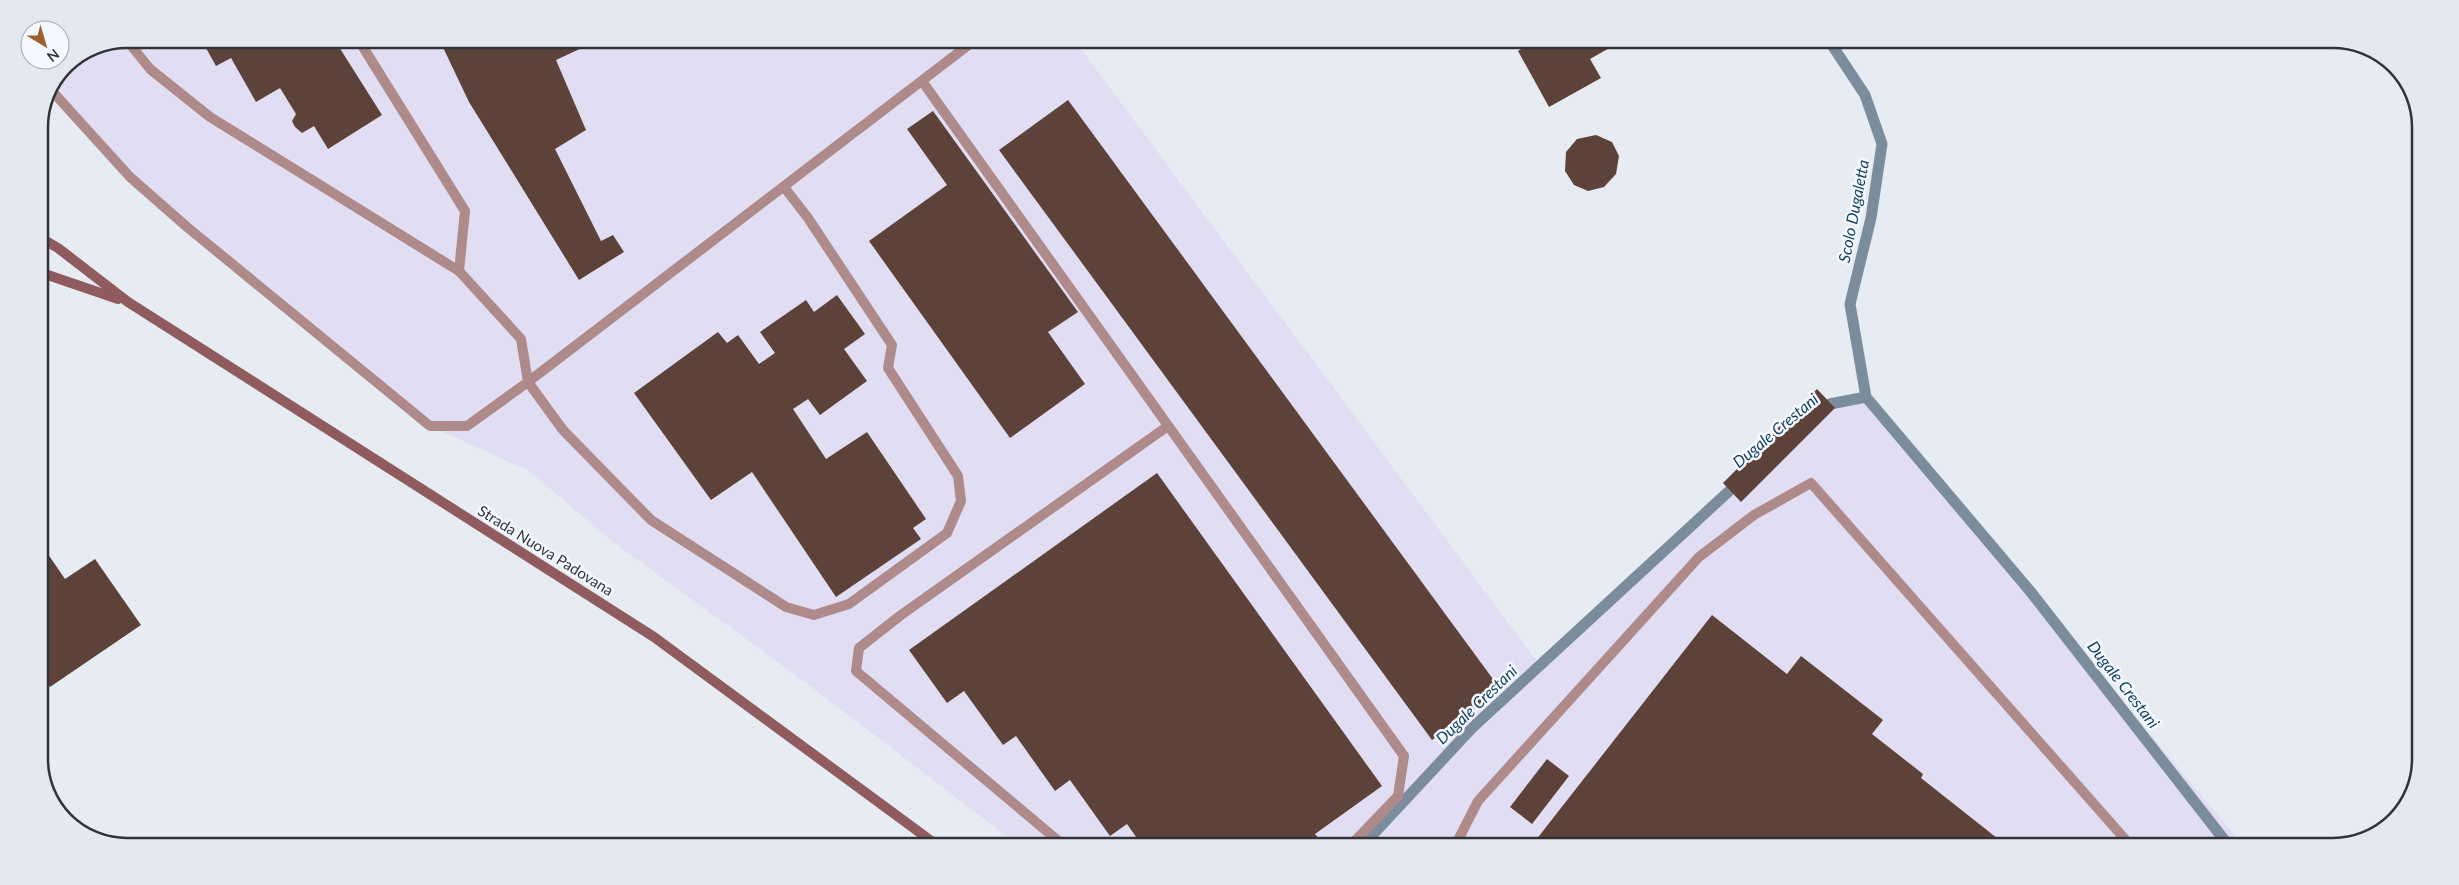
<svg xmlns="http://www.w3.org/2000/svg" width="2459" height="885" viewBox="0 0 2459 885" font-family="Lato,sans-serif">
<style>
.industrial{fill:#e1def4}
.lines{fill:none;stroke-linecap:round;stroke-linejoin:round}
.stream{stroke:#7b8d9d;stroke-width:11}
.building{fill:#5d4239}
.lane{stroke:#af8a8b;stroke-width:10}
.street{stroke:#af8a8b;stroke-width:10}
.secondary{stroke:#8f5b5e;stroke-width:10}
.labels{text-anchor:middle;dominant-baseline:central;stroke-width:5;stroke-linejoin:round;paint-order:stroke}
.street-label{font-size:15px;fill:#313336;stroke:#f4f8ff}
.water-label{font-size:16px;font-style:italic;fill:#133e5d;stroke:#f4f8ff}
.rim{fill:none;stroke:#313336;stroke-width:2.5}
</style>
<rect width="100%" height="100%" fill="#e7ebf2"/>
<polygon class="industrial" points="127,39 1075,41 1540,665 1758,464 1830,404 1866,397 2244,846 1017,844 801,679 613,542 529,471 430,426 130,177 52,91 65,64 93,45"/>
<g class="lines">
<g class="stream">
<polyline points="1830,42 1865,95 1882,144 1871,218 1850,304 1866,397"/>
<polyline points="1821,412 1830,404 1866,397 2030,591 2229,846"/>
<polyline points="1364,844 1472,728 1740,481"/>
</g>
</g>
<g class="building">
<polygon points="201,39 334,39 382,115 328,149 314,126 302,133 295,127 292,121 296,114 280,88 256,102 231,58 216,66"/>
<polygon points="439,39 599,40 556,60 586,130 555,149 601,241 613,235 624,252 579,280 469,102"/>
<polygon points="1531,42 1620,42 1590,59 1601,78 1549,107 1518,51"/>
<polygon points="1068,100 1501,690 1432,740 999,150"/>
<polygon points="933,111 1078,312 1048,332 1085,384 1010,438 869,241 947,185 907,129"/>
<polygon points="1596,135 1612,142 1619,156 1616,174 1604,187 1588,191 1574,185 1565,171 1566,152 1577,139"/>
<polygon points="837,295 865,334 844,349 867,381 820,415 808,399 793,409 826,459 867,432 926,519 913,528 921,539 836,597 752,472 711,500 634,393 718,332 727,343 738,335 759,364 775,353 760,332 806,300 814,312"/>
<polygon points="1817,389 1835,408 1741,502 1723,483"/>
<polygon points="1157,473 1382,786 1315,834 1323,844 1141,844 1127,824 1110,836 1070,780 1055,791 1016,736 1003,745 964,691 947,703 909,650"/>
<polygon points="39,541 65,579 95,559 141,625 50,687 39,670"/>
<polygon points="1712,615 1787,674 1801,656 1883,720 1872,734 1923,774 1921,778 2007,846 1532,845"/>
<polygon points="1547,759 1569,776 1532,824 1510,807"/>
</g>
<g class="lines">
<g class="lane">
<polyline points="126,39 150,69 210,117 459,271 521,339 528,382 563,430 651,520 786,607 814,615 849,604 947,533 961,501 958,476 888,368 892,345 808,218 784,187"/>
<polyline points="358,39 465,211 459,271"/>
<polyline points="922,81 1404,756 1398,796 1352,844"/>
<polyline points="528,382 975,40"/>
<polyline points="1062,844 856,671 859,648 901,615 1168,426"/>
<polyline points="1456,844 1478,801 1699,557 1754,515 1811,483 2131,846"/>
</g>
<polyline class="street" points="52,91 130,177 187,227 430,426 467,426 528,382"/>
<g class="secondary">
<polyline points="39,237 58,248 128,302 654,637 934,843"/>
<polyline points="39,272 118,299"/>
</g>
</g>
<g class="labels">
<g class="street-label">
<text transform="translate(546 550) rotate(32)">Strada Nuova Padovana</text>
</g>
<g class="water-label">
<text transform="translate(1853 211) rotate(-79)">Scolo Dugaletta</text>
<text transform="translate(1775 430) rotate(-40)">Dugale Crestani</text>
<text transform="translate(2124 684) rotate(52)">Dugale Crestani</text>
<text transform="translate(1476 704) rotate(-44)">Dugale Crestani</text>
</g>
</g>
<path d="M0 0H2459V885H0ZM127 48H2333A79 79 0 0 1 2412 127V759A79 79 0 0 1 2333 838H127A79 79 0 0 1 48 759V127A79 79 0 0 1 127 48Z" fill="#e4e8ef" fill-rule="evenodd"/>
<path class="rim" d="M127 48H2333A79 79 0 0 1 2412 127V759A79 79 0 0 1 2333 838H127A79 79 0 0 1 48 759V127A79 79 0 0 1 127 48Z"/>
<g transform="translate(45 45) rotate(142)"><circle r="24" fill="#f4f8ff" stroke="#a6a9af"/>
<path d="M0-4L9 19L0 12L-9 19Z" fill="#a25f2e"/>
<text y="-8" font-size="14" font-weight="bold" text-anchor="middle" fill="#313336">N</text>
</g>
</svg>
